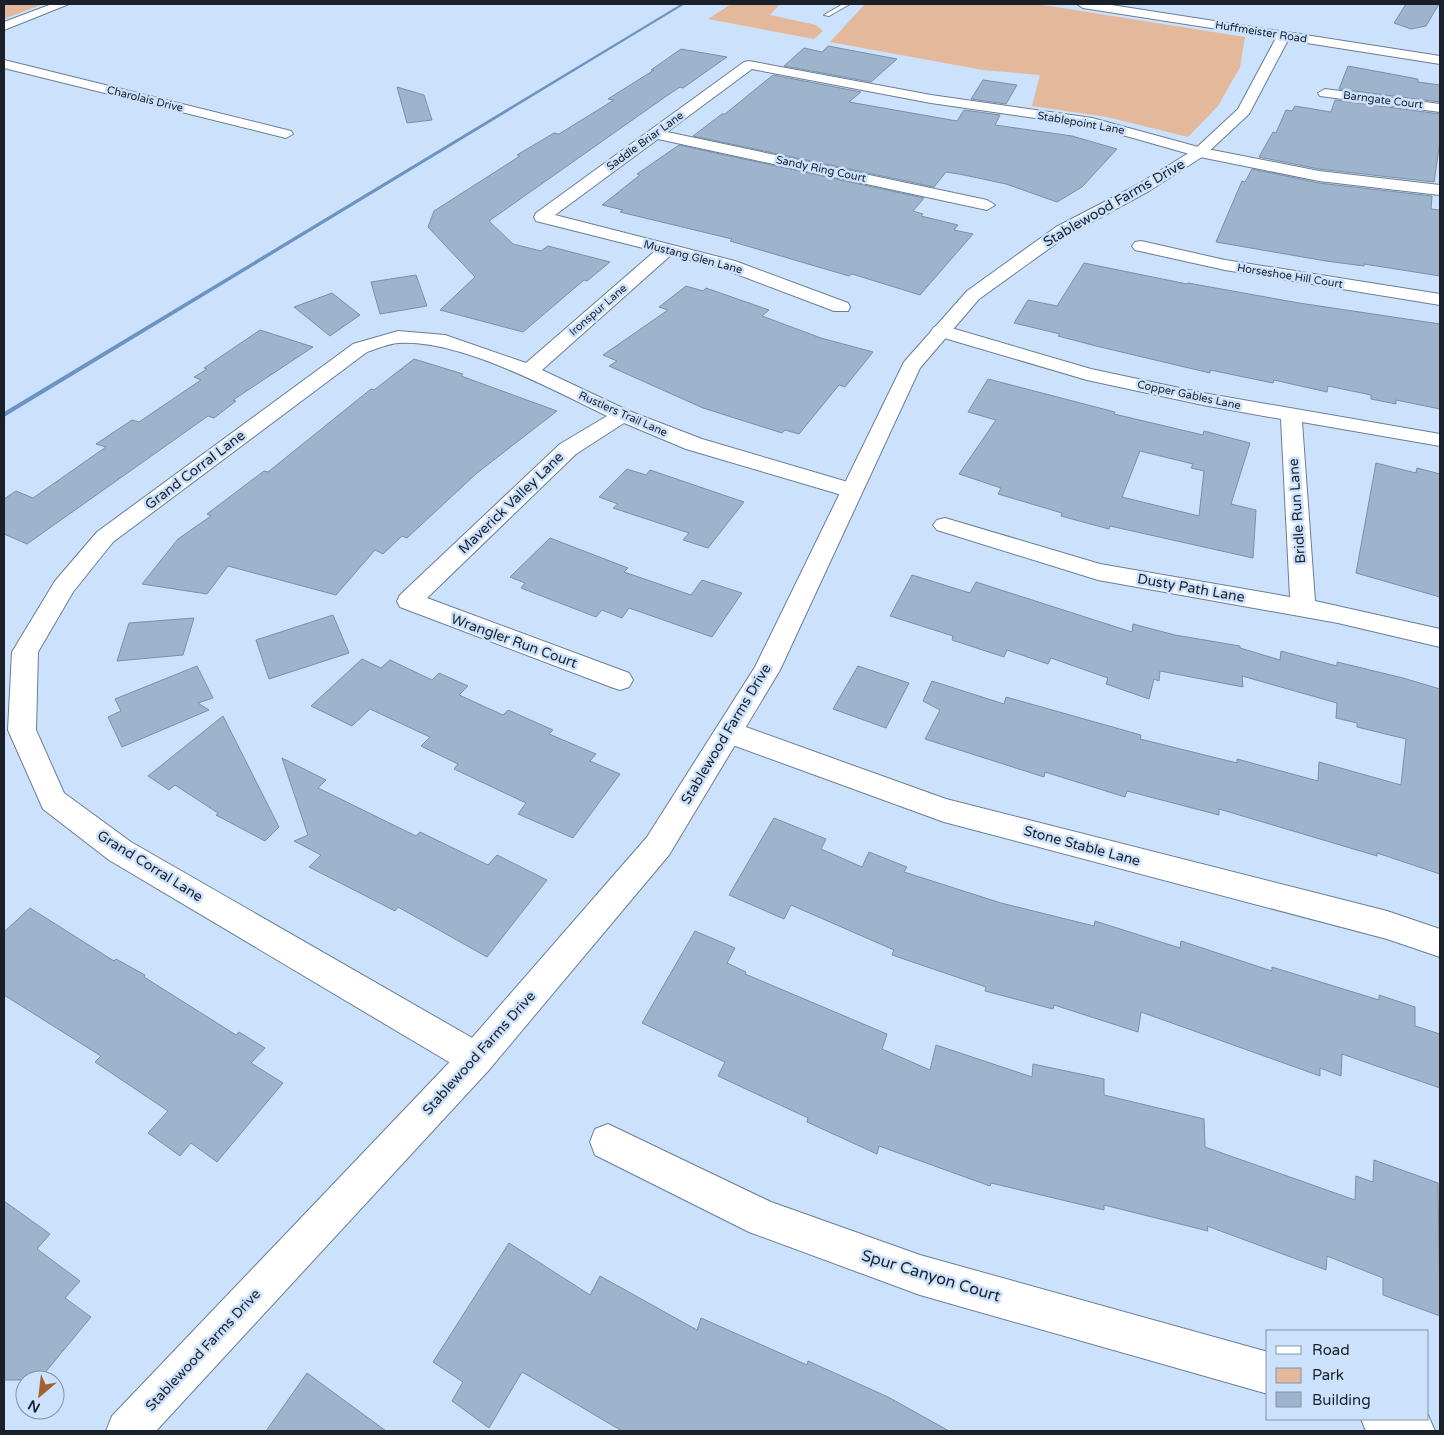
<svg xmlns="http://www.w3.org/2000/svg" width="1444" height="1435" viewBox="0 0 1444 1435" font-family="'Varela Round',sans-serif">
<style>
.green{fill:#e3b89b}
.lines{fill:none;stroke-linecap:round;stroke-linejoin:round}
.stream{fill:#6c93c1;fill-rule:evenodd}
.building{fill:#9eb3cc;stroke:#7c8fa7;fill-rule:evenodd}
.lane-casing{stroke:#6a7e95;stroke-width:2}
.street-casing{stroke:#6a7e95;stroke-width:2}
.secondary-casing{stroke:#6a7e95;stroke-width:2}
.lane{fill:#fff;fill-rule:evenodd}
.street{fill:#fff;fill-rule:evenodd}
.secondary{fill:#fff;fill-rule:evenodd}
.labels{text-anchor:middle;dominant-baseline:central;stroke-width:5;stroke-linejoin:round;paint-order:stroke}
.far-street-label{font-size:11px;fill:#19202a;stroke:#cce1fb}
.street-label{font-size:14px;fill:#19202a;stroke:#cce1fb}
.near-street-label{font-size:16px;fill:#19202a;stroke:#cce1fb}
</style>
<rect width="100%" height="100%" fill="#cce1fb"/>
<g class="green">
<polygon points="4,4 43,4 4,19"/>
<polygon points="731,4 780,4 770,15 816,25 823,31 814,39 708,19"/>
<polygon points="865,4 1037,4 1245,37 1240,67 1218,106 1188,137 1107,117 1032,106 1040,75 983,70 830,42"/>
</g>
<g class="lines">
<polygon class="stream" points="681,4 685,4 4,417 4,412"/>
</g>
<g class="building">
<polygon points="1406,4 1439,4 1426,26 1411,29 1394,23"/>
<polygon points="828,46 897,59 871,82 784,66 804,48 822,52"/>
<polygon points="681,49 727,57 683,88 680,87 665,97 489,221 513,244 541,251 548,246 610,262 587,281 584,280 523,332 440,310 475,277 428,227 434,211 520,156 517,155 554,133 559,134 614,100 608,99 654,70 651,70"/>
<polygon points="1348,66 1418,79 1418,82 1440,85 1440,102 1339,89"/>
<polygon points="773,75 861,92 849,102 957,121 964,110 1000,115 995,125 1072,136 1117,149 1082,187 1057,202 1006,184 964,175 946,172 934,187 693,136 722,114 725,114"/>
<polygon points="983,80 1017,85 1006,104 971,99"/>
<polygon points="397,87 424,95 432,120 407,123"/>
<polygon points="1335,100 1440,114 1440,141 1434,182 1319,169 1259,157 1273,132 1276,133 1286,110 1292,111 1295,106 1331,112"/>
<polygon points="679,145 924,198 913,211 923,214 921,216 958,225 954,230 973,234 920,295 852,274 849,276 730,241 732,239 620,212 623,210 602,205 640,175 637,174"/>
<polygon points="1252,169 1319,183 1432,196 1431,209 1440,210 1440,276 1364,264 1364,266 1326,261 1216,242 1242,181 1245,182"/>
<polygon points="1084,263 1187,284 1188,283 1299,303 1440,324 1440,409 1396,400 1396,404 1371,399 1371,395 1328,386 1327,392 1274,380 1273,383 1210,370 1210,373 1096,346 1058,336 1060,334 1014,323 1028,300 1057,306"/>
<polygon points="416,275 427,306 380,314 371,282"/>
<polygon points="686,286 703,291 706,288 769,310 762,316 821,338 873,352 845,387 839,385 799,434 785,430 782,433 703,408 609,366 617,361 603,355 668,310 659,307"/>
<polygon points="332,293 360,315 330,336 294,307"/>
<polygon points="260,330 313,347 233,400 236,401 214,418 208,416 27,544 4,534 4,499 16,491 33,498 106,447 96,444 132,420 139,422 201,380 194,377 207,369 204,368"/>
<polygon points="414,359 463,374 461,376 557,411 477,473 407,538 402,536 383,554 375,550 336,595 228,566 207,594 142,584 178,539 211,516 207,514 264,471 268,472 371,389 374,390"/>
<path d="M988,379L1115,412L1114,414L1203,435L1204,431L1250,443L1231,504L1256,510L1253,558L1110,526L1109,529L1061,516L1062,513L998,494L1001,488L959,474L996,420L968,412ZM1140,451L1193,464L1191,468L1204,471L1199,516L1122,497Z"/>
<polygon points="1376,463 1416,473 1417,468 1440,474 1440,597 1356,573"/>
<polygon points="627,469 646,475 650,470 744,502 708,548 683,540 689,533 613,508 618,504 599,497"/>
<polygon points="550,538 628,568 624,572 691,595 702,580 742,593 712,637 629,608 622,618 602,610 596,617 521,588 525,583 510,577"/>
<polygon points="912,575 970,593 976,582 1132,632 1133,624 1175,635 1240,646 1240,648 1280,660 1281,651 1337,666 1337,662 1403,678 1440,689 1440,874 1377,853 1377,856 1219,809 1219,815 1127,791 1125,797 1045,772 1044,777 925,739 940,710 923,701 932,681 1004,704 1006,697 1141,735 1140,739 1237,763 1237,759 1318,781 1319,762 1401,785 1406,739 1357,727 1357,723 1336,718 1337,703 1242,676 1243,687 1160,671 1159,681 1154,679 1149,699 1106,684 1108,678 1051,658 1048,664 1007,650 1004,657 952,640 953,636 890,616"/>
<polygon points="333,615 349,653 269,679 256,640"/>
<polygon points="194,618 183,655 117,661 129,623"/>
<polygon points="362,659 381,668 390,660 432,680 439,673 468,686 459,695 503,715 508,710 553,730 549,734 596,754 590,761 620,774 573,838 518,814 526,803 454,769 458,764 421,746 430,737 370,709 352,726 311,706"/>
<polygon points="197,666 213,698 198,703 209,710 122,747 108,717 121,711 115,699"/>
<polygon points="858,666 909,683 886,728 833,709"/>
<polygon points="223,716 279,827 265,841 216,815 218,813 175,785 169,790 148,776"/>
<polygon points="282,758 326,780 318,788 416,836 420,832 488,865 497,855 547,880 487,957 398,907 395,911 309,867 321,855 294,841 308,835"/>
<polygon points="774,818 826,839 821,849 862,867 869,852 907,867 904,872 1001,903 1094,926 1095,921 1180,948 1181,941 1272,971 1272,967 1379,1000 1379,995 1415,1007 1415,1026 1440,1034 1440,1088 1342,1054 1341,1076 1320,1068 1320,1076 1141,1012 1138,1032 1054,1005 1053,1009 985,991 986,987 892,955 894,950 791,905 784,919 729,895"/>
<polygon points="30,908 114,961 116,959 145,975 144,977 236,1035 239,1032 265,1048 251,1063 283,1083 217,1162 191,1143 180,1156 148,1133 168,1111 95,1062 101,1056 4,995 4,932"/>
<polygon points="695,931 735,948 727,963 746,972 745,974 887,1034 882,1049 930,1070 936,1045 1032,1077 1033,1064 1104,1079 1104,1095 1204,1119 1205,1147 1355,1200 1356,1176 1373,1182 1374,1160 1438,1183 1440,1316 1383,1295 1383,1278 1327,1256 1326,1270 1207,1226 1208,1231 1104,1205 1104,1210 991,1183 990,1186 879,1146 877,1154 807,1122 808,1118 718,1076 725,1062 642,1023"/>
<polygon points="4,1201 50,1234 37,1249 80,1281 65,1298 91,1317 39,1380 4,1380"/>
<polygon points="509,1243 590,1295 600,1276 697,1330 701,1318 807,1365 808,1361 888,1397 949,1431 622,1431 522,1372 489,1428 452,1401 463,1382 433,1362"/>
<polygon points="307,1373 386,1431 266,1431"/>
</g>
<g class="lines">
<g class="lane-casing">
<polygon id="lane" points="843,4 850,4 829,16 824,15"/>
</g>
<g class="street-casing">
<g id="street">
<polygon points="52,4 69,4 4,30 4,22"/>
<polygon points="4,60 291,131 293,134 286,138 4,68"/>
<path d="M749,61L931,95L1092,118L1202,148L1319,171L1440,185V195L1319,181L1200,157L1091,126L931,103L752,69L667,132L987,200L995,205L987,210L658,139L555,215L735,261L848,303L850,307L848,311H834L723,269L671,255L542,370L629,411L702,439L858,485L861,490L858,495L850,497L842,495L686,449L624,423L576,454L427,598L629,673L633,680L629,687L620,690L611,687L400,607L397,601L400,595L560,444L607,416C551,389 461,340 400,343C389,343 377,349 367,352L113,542L73,592L38,652L36,730L64,793L131,842L488,1047L493,1059L488,1071L476,1076L464,1071L109,860L43,809L8,730L12,652L55,581L97,532L353,344L398,331L445,335L526,363L655,251L536,221L534,217L536,213L744,62Z"/>
<polygon points="1325,89 1440,104 1440,112 1320,96 1318,93"/>
<polygon points="1141,241 1225,260 1440,294 1440,305 1225,270 1135,250 1132,246 1135,242"/>
<polygon points="941,325 1091,369 1203,393 1440,434 1440,446 1302,422 1315,601 1440,629 1440,647 1338,623 1098,580 937,530 933,525 937,520 945,518 1100,564 1290,597 1281,419 1203,405 1087,380 934,335 931,331 934,327"/>
<polygon points="729,721 946,799 1387,911 1440,929 1440,957 1387,939 944,822 719,740 715,732 719,724"/>
<polygon points="608,1124 771,1202 920,1255 1268,1352 1268,1394 920,1295 749,1232 595,1155 590,1142 595,1129"/>
<polygon points="1428,1415 1435,1431 1366,1431 1361,1419 1428,1419"/>
</g>
</g>
<g class="secondary-casing">
<polygon id="secondary" points="1077,4 1105,4 1440,56 1440,64 1288,40 1249,114 1205,155 1149,191 1068,235 979,299 920,368 780,670 669,855 488,1071 156,1431 106,1431 112,1416 464,1047 647,837 755,667 904,362 967,291 1056,227 1137,185 1195,149 1238,109 1276,38 1083,8"/>
</g>
<use href="#lane" class="lane"/>
<use href="#street" class="street"/>
<use href="#secondary" class="secondary"/>
</g>
<g class="labels">
<g class="far-street-label">
<text transform="translate(1261 32) rotate(9)">Huffmeister Road</text>
<text transform="translate(145 99) rotate(14)">Charolais Drive</text>
<text transform="translate(1383 100) rotate(7)">Barngate Court</text>
<text transform="translate(1081 123) rotate(10)">Stablepoint Lane</text>
<text transform="translate(645 141) rotate(-36)">Saddle Briar Lane</text>
<text transform="translate(821 169) rotate(12)">Sandy Ring Court</text>
<text transform="translate(693 257) rotate(15)">Mustang Glen Lane</text>
<text transform="translate(1290 276) rotate(9)">Horseshoe Hill Court</text>
<text transform="translate(598 310) rotate(-41)">Ironspur Lane</text>
<text transform="translate(1189 395) rotate(12)">Copper Gables Lane</text>
<text transform="translate(623 414) rotate(24)">Rustlers Trail Lane</text>
</g>
<g class="street-label">
<text transform="translate(1114 203) rotate(-30)">Stablewood Farms Drive</text>
<text transform="translate(195 470) rotate(-37)">Grand Corral Lane</text>
<text transform="translate(511 503) rotate(-44)">Maverick Valley Lane</text>
<text transform="translate(1297 511) rotate(-94)">Bridle Run Lane</text>
<text transform="translate(1191 588) rotate(10)">Dusty Path Lane</text>
<text transform="translate(514 641) rotate(20)">Wrangler Run Court</text>
<text transform="translate(726 734) rotate(-59)">Stablewood Farms Drive</text>
<text transform="translate(1082 846) rotate(15)">Stone Stable Lane</text>
<text transform="translate(150 866) rotate(32)">Grand Corral Lane</text>
<text transform="translate(479 1053) rotate(-48)">Stablewood Farms Drive</text>
<text transform="translate(203 1350) rotate(-47)">Stablewood Farms Drive</text>
</g>
<g class="near-street-label">
<text transform="translate(931 1276) rotate(17)">Spur Canyon Court</text>
</g>
</g>
<rect width="1444" height="1435" fill="none" stroke="#19202a" stroke-width="10"/>
<rect x="1266" y="1330" width="162" height="90" fill="#cce1fb" stroke="#8494a7"/>
<rect x="1276" y="1346" width="25" height="8" fill="#ffffff" stroke="#8494a7"/>
<text x="1312" y="1355" font-size="15" fill="#19202a">Road</text>
<rect x="1276" y="1368" width="25" height="15" fill="#e3b89b" stroke="#8494a7"/>
<text x="1312" y="1380" font-size="15" fill="#19202a">Park</text>
<rect x="1276" y="1392" width="25" height="15" fill="#9eb3cc" stroke="#8494a7"/>
<text x="1312" y="1405" font-size="15" fill="#19202a">Building</text>
<g transform="translate(40 1395) rotate(208)"><circle r="24" fill="#cce1fb" stroke="#8494a7"/>
<path d="M0-4L9 19L0 12L-9 19Z" fill="#a3612f"/>
<text y="-8" font-size="14" font-weight="bold" text-anchor="middle" fill="#19202a">N</text>
</g>
</svg>
